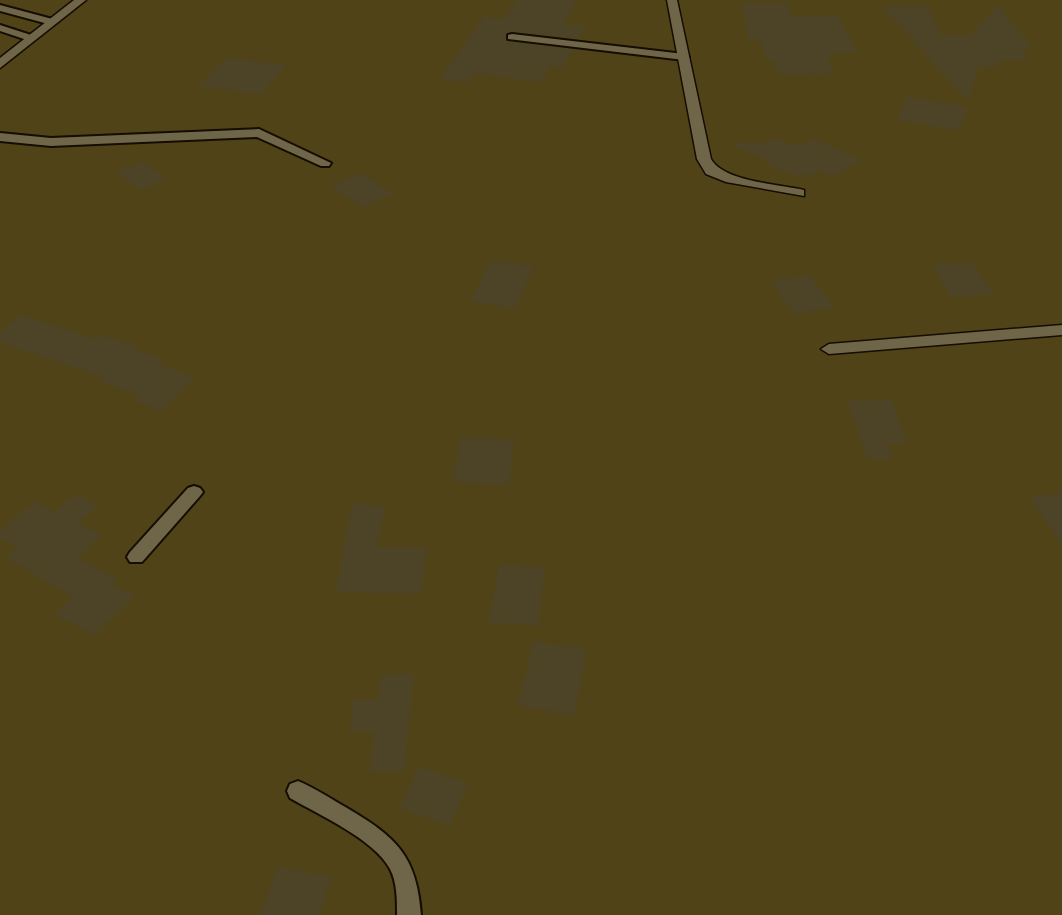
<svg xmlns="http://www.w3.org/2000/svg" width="1062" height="915" viewBox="0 0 1062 915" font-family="Arial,sans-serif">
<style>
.green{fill:#504318}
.building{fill:#4d4428}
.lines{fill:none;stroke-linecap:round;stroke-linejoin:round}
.lane-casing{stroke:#150d00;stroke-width:4}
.street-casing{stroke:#150d00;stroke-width:3}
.lane{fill:#6f6649;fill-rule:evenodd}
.street{fill:#6f6649;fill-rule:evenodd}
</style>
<rect width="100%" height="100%" fill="#2d2409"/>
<rect class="green" x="0" y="0" width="1062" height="915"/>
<g class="building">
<polygon points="517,0 577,0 563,24 585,26 578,39 512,32 506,35 508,41 573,49 563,68 549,66 540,82 474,73 467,83 440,78 484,17 504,19"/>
<polygon points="742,2 788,3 791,16 838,16 857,53 828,53 831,59 827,59 835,74 779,75 773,59 767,59 760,40 748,40"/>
<polygon points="882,6 928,7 941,36 971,35 998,6 1033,49 1021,49 1029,60 995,61 1000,66 976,67 978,69 968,101"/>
<polygon points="227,58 287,65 261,94 199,86"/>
<polygon points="907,97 967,107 960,131 898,120"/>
<polygon points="814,139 861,160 834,176 821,170 814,174 793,175 768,164 772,162 728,143 765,143 771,140 782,140 783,143 806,144"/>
<polygon points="142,162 166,179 141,190 116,172"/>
<polygon points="361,173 393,194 362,207 331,186"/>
<polygon points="491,261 534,267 515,309 470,301"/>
<polygon points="972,263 993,294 951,297 932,265"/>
<polygon points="810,275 834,307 795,314 771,281"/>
<polygon points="21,315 96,339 100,335 136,346 133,349 163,359 157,364 195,377 161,410 135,401 140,396 99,381 104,377 0,342 0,333"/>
<polygon points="891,400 907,443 887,443 892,459 867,459 848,401"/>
<polygon points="460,438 514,440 509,485 453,482"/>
<polygon points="1062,493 1062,545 1030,497"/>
<polygon points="76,494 98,505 77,523 102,535 77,558 118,579 112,585 134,596 94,635 55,614 73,597 6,558 17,547 0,538 0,531 35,502 55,512"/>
<polygon points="352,504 385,506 376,547 427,548 421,594 336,592"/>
<polygon points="499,564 545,568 538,626 489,622"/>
<polygon points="534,641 587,650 574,715 518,705"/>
<polygon points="381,674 414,675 404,771 369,771 375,731 349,731 353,700 378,700"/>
<polygon points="419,767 468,783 450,825 400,808"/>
<polygon points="277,867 331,877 319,915 261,915"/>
</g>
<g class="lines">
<g class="lane-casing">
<g id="lane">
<polygon points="0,5 56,20 57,22 52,25 0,11"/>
<polygon points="0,25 34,36 35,38 30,41 0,31"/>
<polygon points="512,34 684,54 689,57 684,60 508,39 508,35"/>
<polygon points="259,129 331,163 329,166 321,166 257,137 51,146 0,141 0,133 51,138"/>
<polygon points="194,486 200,488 203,492 200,496 142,562 130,562 127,557 130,552 188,488"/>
<path d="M298,781C315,788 331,799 347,808C396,837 417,856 421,915H397C397,900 397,882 390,869C374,839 319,815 290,798L287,791L290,784Z"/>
</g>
</g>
<g class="street-casing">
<g id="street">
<polygon points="74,0 86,0 0,68 0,58"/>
<path d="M667,0H677L711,159C724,182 779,184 804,190V196L726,182L706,174L697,159Z"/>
<polygon points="1062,325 1062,335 829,354 821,349 829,344"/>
</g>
</g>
<use href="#lane" class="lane"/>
<use href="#street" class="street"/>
</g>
</svg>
